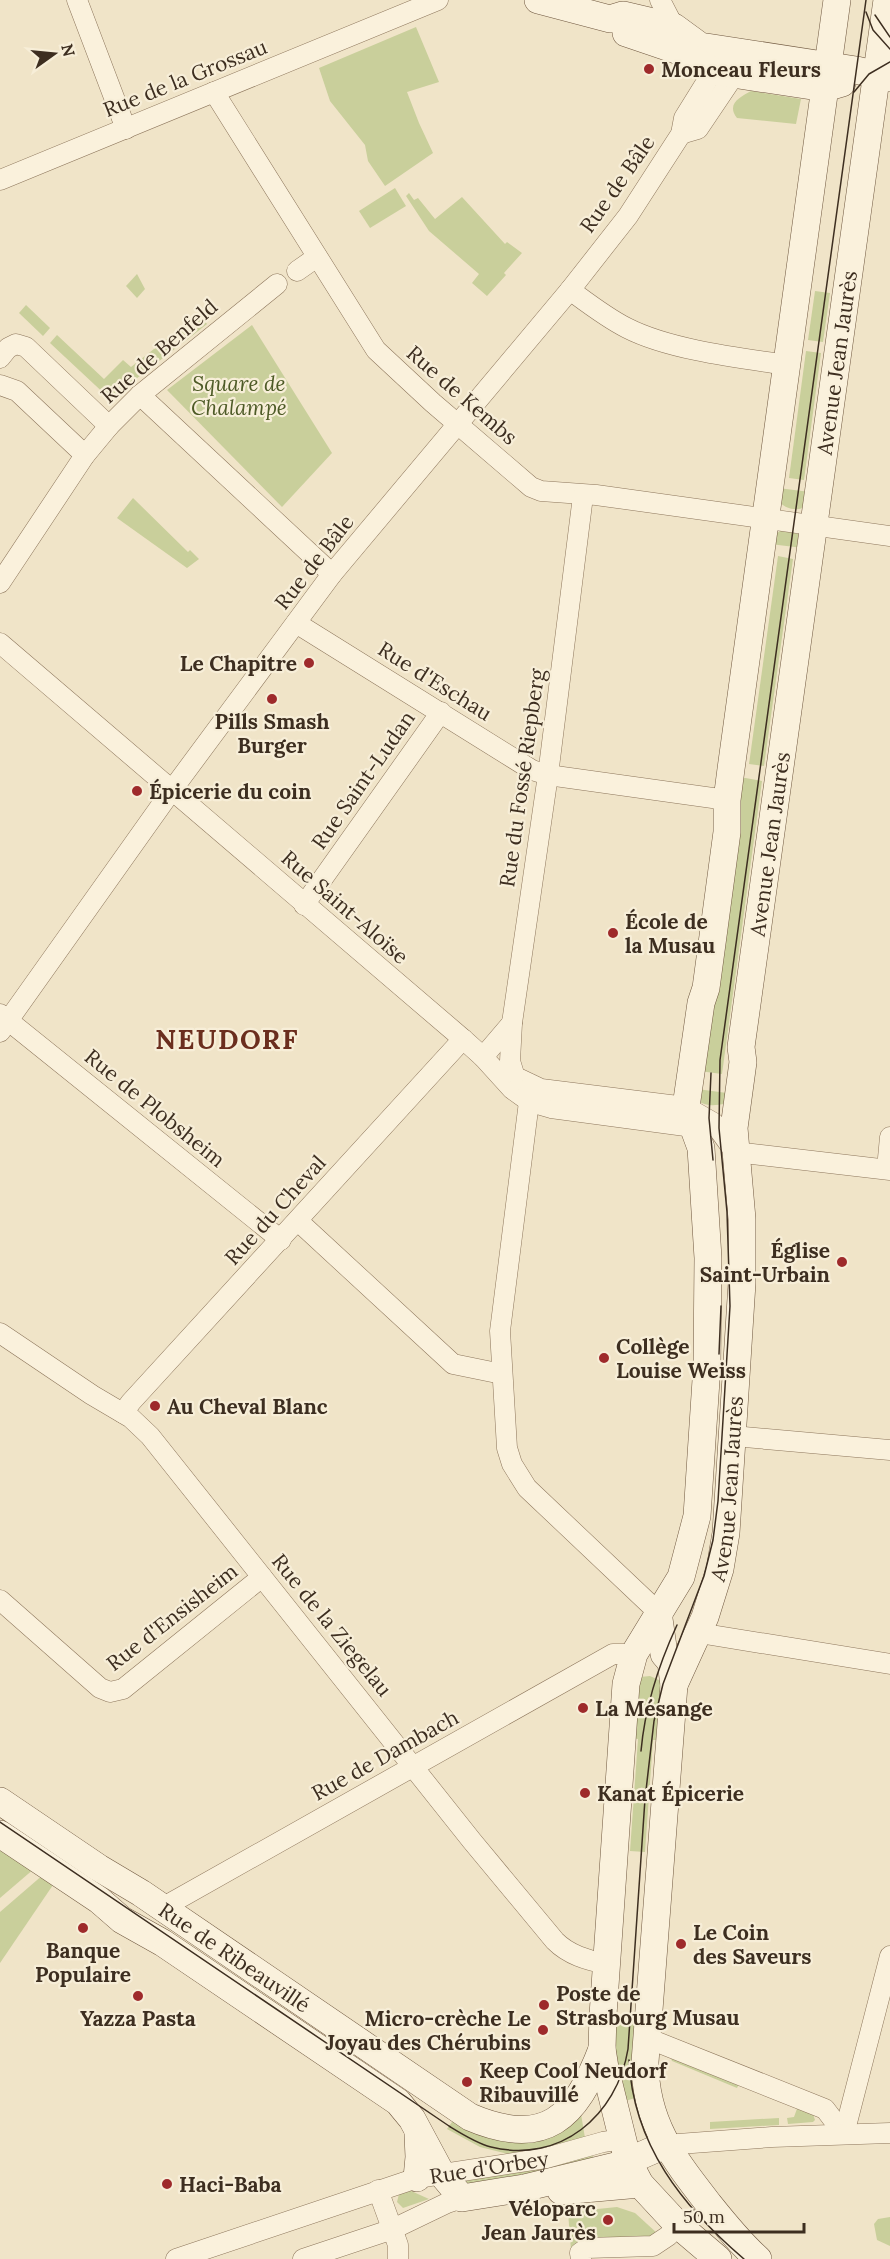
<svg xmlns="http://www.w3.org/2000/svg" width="890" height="2259" viewBox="0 0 890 2259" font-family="Lora,serif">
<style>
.green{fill:#c9cf9b}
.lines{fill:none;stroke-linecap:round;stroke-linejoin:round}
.street-casing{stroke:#8d765c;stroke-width:21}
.secondary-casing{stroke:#6f573f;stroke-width:28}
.street{stroke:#faf1dc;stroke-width:20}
.secondary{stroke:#faf1dc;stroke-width:27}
.tram{stroke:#3d2e20;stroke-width:1.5}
.poi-dot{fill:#9e2a2b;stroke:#f7eed8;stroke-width:2}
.labels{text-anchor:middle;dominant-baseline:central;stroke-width:4.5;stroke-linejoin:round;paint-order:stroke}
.poi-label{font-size:21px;font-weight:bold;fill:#3d2e20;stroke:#f7eed8;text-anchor:start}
.street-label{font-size:21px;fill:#3d2e20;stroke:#f7eed8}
.park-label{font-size:21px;font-style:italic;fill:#4d5a26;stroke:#f7eed8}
.district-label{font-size:27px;font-weight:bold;letter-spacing:1.5px;fill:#6b2e1e;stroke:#f7eed8}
</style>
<rect width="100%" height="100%" fill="#f0e4c8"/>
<g class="green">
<polygon points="416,27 439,82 407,92 419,123 433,153 385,186 368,161 365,145 330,101 319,68"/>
<path d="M751,91L801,99L796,124L737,118C726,104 740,97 751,91Z"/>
<polygon points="395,188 406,206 370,228 359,211"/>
<polygon points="409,193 414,200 418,198 435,219 462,197 505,244 507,242 522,253 504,273 506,275 487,296 472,283 479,274 429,231 406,196"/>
<polygon points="137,274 145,289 137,298 126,286"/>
<polygon points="815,291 830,293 823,342 808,340"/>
<polygon points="26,305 50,328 43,336 19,313"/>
<polygon points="199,313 207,324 183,343 175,332"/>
<polygon points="252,325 332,453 282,507 167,390"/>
<polygon points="57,335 104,379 123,360 131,367 168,338 176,348 110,399 50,343"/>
<polygon points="806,351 821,353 804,480 789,478"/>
<path d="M778,488L810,492L803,508C793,511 786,508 779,502Z"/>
<polygon points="133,498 188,552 190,550 199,559 187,568 117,518"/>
<polygon points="783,530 798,534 803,548 770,544 774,534"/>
<polygon points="778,556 793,559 764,766 749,764"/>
<polygon points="740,777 762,781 722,1074 699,1071"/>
<path d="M697,1089L727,1093L725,1104C716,1105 707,1107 698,1101Z"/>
<polygon points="650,1676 661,1681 660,1740 653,1740 645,1852 630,1851 638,1739 630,1738 640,1677"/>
<polygon points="0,1844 35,1868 0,1898"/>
<polygon points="44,1874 55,1882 0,1963 0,1912"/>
<polygon points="610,2022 639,2024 635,2098 622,2102"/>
<polygon points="669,2054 740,2082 737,2088 672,2061"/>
<polygon points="798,2106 813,2114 815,2120 813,2122 788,2124 787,2118 794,2117"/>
<polygon points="580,2108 585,2138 577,2142 509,2157 508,2154 480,2147 447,2129 457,2115 476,2126"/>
<polygon points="779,2118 779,2125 710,2129 710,2122"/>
<polygon points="593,2156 594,2162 464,2187 458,2179"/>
<polygon points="409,2190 429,2199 403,2208 397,2202 399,2194"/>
<polygon points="617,2207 635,2213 658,2234 651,2242 571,2250 568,2212"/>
<polygon points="890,2217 890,2246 877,2240 874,2224 878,2219"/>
</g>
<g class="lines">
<g class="street-casing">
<g id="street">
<polyline points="77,0 126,129"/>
<polyline points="660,0 674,27"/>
<polyline points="214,92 376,350 433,403 531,487 541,491 596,495 890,536"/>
<polyline points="681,134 698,129 735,74 731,65"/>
<polyline points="0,180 438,0"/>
<polyline points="297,271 317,257"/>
<path d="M570,290C589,304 607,318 627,328C670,350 740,358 788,365"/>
<polyline points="0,358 8,348 16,344 26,347 109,426"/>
<polyline points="0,385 17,391 85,455"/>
<polyline points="140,395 332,574"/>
<polyline points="0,583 85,455 109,426 140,395 277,284"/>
<polyline points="296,623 532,770 548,775 727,800"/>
<polyline points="0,643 463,1039 483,1057 512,1089 530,1102 551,1108 693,1127"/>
<polyline points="304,905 441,712"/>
<polyline points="0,1014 281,1240"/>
<polyline points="0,1032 172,790 332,574 570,290 628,216 681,134 684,118 720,60"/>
<polyline points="483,1057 512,1023"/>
<polyline points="514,1074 510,1061 512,1023 548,775 583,496"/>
<polyline points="520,1079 541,1089 686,1107 714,1123 735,1152 890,1170"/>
<polyline points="531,1086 500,1331 507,1448 512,1464 527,1488 658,1612"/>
<polyline points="887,1169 890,1137"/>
<polyline points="298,1221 453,1364 502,1374"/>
<path d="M0,1333L92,1395L131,1418L150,1436L472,1841L555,1941C569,1955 587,1960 606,1964"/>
<polyline points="123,1413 131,1402 463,1039"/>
<polyline points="733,1436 890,1450"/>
<polyline points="0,1600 100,1688 110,1692 123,1689 262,1577"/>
<polyline points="699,1633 890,1664"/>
<polyline points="162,1908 613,1654 634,1654"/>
<polyline points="647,2038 825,2109 844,2134"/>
<polyline points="844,2134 890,1956"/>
<polyline points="665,2145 772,2137 890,2133"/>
<polyline points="378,2190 398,2245 398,2259"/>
<path id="s1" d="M176,2259L417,2178L546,2158L603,2142L623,2139"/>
<polyline points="303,2259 393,2229 447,2203 462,2198"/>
<polyline points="581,2259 580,2253 587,2248 653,2246 668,2236 678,2225"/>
</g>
</g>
<g class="secondary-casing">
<g id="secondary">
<polyline points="538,0 610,19 623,15 674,27 700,46 856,70 890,78"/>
<polyline points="626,33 679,51 713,71 825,88 842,83"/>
<path d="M658,1612L664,1654L671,1662L674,1685L645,2062C645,2122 673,2158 708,2203C724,2223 739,2242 758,2259"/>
<path id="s2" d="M674,1685L705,1617L720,1569L726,1533L742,1283V1219L734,1128L743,1062L741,1047L887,0"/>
<path id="s3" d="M0,1801L99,1868L141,1893L470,2117C545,2149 576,2118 602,2049"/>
<polyline points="0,1834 99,1900 122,1920 163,1943 398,2102 412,2119 441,2173 462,2198 524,2188 619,2165 665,2145"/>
<polyline points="417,2178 419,2157 418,2135"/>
<polyline points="561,2191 640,2184"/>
<polyline points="718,2259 678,2225 640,2184 628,2161 605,2068 602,2049 603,2015 626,1684 634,1654 681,1577 697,1516 707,1365 708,1258 701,1148 686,1107 701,1003 706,988 727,832 727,800 731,769 837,0"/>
</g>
</g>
<use href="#street" class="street"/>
<use href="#secondary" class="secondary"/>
<g class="tram">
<polyline points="866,12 873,30 890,49"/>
<polyline points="875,15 890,37"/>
<polyline points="854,92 869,74 890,62"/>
<polyline points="711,1073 709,1118 713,1160"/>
<polyline points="719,1354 721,1306"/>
<path d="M641,1751C645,1706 658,1666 677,1625"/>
<path d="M0,1822L449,2126C462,2134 476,2143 491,2147C560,2164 617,2116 628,2049L645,1799L654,1721L663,1684L704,1576L713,1540L718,1501L730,1306L727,1212L719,1128L720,1060L866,0"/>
<path d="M629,2060C633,2145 683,2207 744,2259"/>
</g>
</g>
<g class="poi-dot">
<circle cx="649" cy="69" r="6"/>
<circle cx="309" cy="663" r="6"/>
<circle cx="272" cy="699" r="6"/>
<circle cx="137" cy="791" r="6"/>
<circle cx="613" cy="933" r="6"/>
<circle cx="842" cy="1262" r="6"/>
<circle cx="604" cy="1358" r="6"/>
<circle cx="155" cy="1406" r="6"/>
<circle cx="583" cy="1708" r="6"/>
<circle cx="585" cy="1793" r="6"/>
<circle cx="83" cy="1928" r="6"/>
<circle cx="681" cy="1944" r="6"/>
<circle cx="138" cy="1996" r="6"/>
<circle cx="544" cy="2005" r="6"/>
<circle cx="543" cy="2030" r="6"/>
<circle cx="467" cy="2082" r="6"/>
<circle cx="167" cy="2184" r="6"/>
<circle cx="608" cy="2220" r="6"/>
</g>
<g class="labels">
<g class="poi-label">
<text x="661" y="69">Monceau Fleurs</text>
<text x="297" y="663" text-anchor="end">Le Chapitre</text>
<text x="272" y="721" text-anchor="middle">Pills Smash<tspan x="272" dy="24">Burger</tspan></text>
<text x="149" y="791">Épicerie du coin</text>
<text x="625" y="921">École de<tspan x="625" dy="24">la Musau</tspan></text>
<text x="830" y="1250" text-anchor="end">Église<tspan x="830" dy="24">Saint-Urbain</tspan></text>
<text x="616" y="1346">Collège<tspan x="616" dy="24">Louise Weiss</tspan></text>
<text x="167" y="1406">Au Cheval Blanc</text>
<text x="595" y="1708">La Mésange</text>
<text x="597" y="1793">Kanat Épicerie</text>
<text x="693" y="1932">Le Coin<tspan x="693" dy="24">des Saveurs</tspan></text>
<text x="83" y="1950" text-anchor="middle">Banque<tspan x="83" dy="24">Populaire</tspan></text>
<text x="556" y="1993">Poste de<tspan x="556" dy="24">Strasbourg Musau</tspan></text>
<text x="138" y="2018" text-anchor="middle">Yazza Pasta</text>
<text x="531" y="2018" text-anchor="end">Micro-crèche Le<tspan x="531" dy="24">Joyau des Chérubins</tspan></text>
<text x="479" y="2070">Keep Cool Neudorf<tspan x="479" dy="24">Ribauvillé</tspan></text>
<text x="179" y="2184">Haci-Baba</text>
<text x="596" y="2208" text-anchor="end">Véloparc<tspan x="596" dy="24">Jean Jaurès</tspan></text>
</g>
<g class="street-label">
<text transform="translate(185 78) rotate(-22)">Rue de la Grossau</text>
<text transform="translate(617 184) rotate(-55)">Rue de Bâle</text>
<text transform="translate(159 351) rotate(-41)">Rue de Benfeld</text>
<text stroke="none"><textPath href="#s2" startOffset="1340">Avenue Jean Jaurès</textPath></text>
<text transform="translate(462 395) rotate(41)">Rue de Kembs</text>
<text transform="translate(314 562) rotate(-52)">Rue de Bâle</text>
<text transform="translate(435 681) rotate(32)">Rue d'Eschau</text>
<text transform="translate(522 778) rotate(-82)">Rue du Fossé Riepberg</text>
<text transform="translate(363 780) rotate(-55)">Rue Saint-Ludan</text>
<text stroke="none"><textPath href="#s2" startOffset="854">Avenue Jean Jaurès</textPath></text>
<text transform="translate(345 907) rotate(41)">Rue Saint-Aloïse</text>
<text transform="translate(155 1108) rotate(39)">Rue de Plobsheim</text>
<text transform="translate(275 1210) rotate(-48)">Rue du Cheval</text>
<text stroke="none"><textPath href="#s2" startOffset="206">Avenue Jean Jaurès</textPath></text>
<text transform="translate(172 1617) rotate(-38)">Rue d'Ensisheim</text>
<text transform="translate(332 1625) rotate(51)">Rue de la Ziegelau</text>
<text transform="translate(385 1755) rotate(-29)">Rue de Dambach</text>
<text stroke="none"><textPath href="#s3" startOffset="282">Rue de Ribeauvillé</textPath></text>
<text stroke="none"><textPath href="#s1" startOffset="327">Rue d'Orbey</textPath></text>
</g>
<g class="park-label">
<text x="239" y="383">Square de<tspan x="239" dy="24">Chalampé</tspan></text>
</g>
<g class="district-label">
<text x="227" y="1039">NEUDORF</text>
</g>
</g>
<g transform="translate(54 54) rotate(75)" stroke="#f7eed8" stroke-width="4.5" paint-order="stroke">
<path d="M0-4.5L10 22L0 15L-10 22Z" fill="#3d2e20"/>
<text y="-9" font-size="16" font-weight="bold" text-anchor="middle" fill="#3d2e20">N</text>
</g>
<path d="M674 2223v9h130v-9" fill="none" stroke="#3d2e20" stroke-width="3"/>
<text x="683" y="2223" font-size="18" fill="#3d2e20" stroke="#f7eed8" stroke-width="4.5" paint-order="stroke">50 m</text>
</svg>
